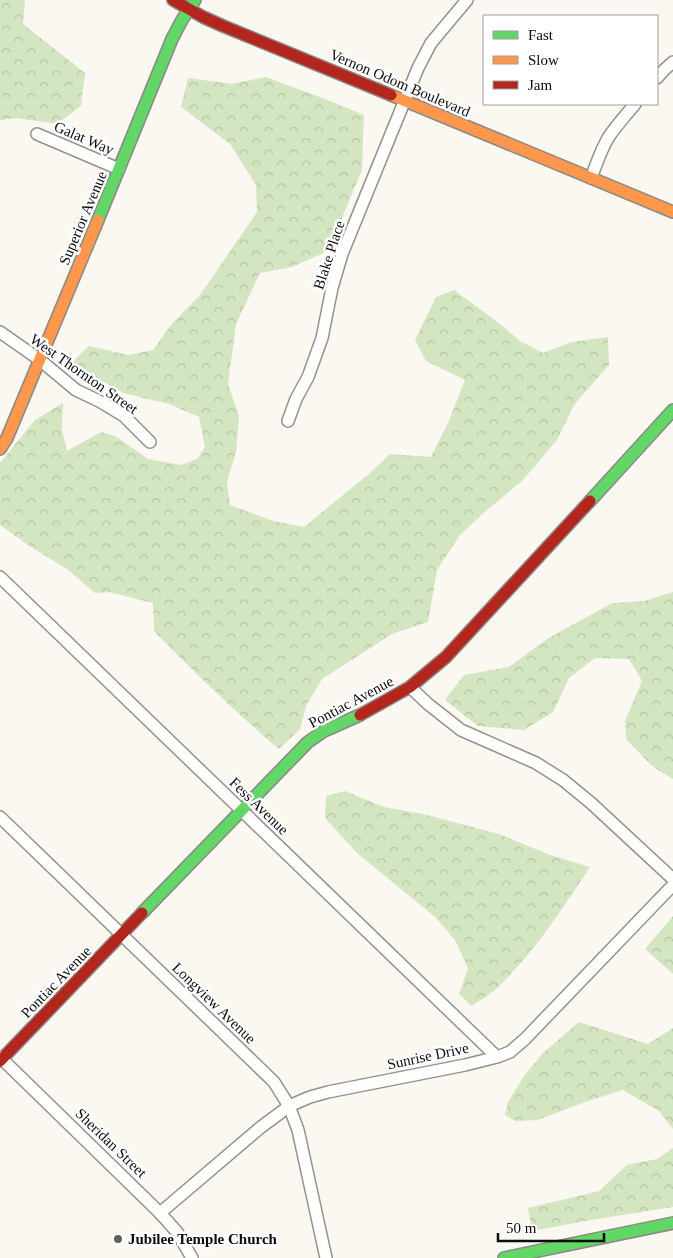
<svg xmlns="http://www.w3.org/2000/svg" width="673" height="1258" viewBox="0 0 673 1258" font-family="Georgia,serif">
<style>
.forest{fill:url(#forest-crowns)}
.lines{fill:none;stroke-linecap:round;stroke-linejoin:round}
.street-casing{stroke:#93928f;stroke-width:14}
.fast-casing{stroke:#8a8986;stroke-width:14}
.slow-casing{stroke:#8a8986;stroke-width:14}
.jam-casing{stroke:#8a8986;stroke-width:14}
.street{stroke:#fefefd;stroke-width:11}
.fast{stroke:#63d668;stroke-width:11}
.slow{stroke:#ff974d;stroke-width:11}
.jam{stroke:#b3261e;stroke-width:11}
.poi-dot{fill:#5f5f5c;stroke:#fff;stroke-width:2}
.labels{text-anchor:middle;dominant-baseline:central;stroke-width:5;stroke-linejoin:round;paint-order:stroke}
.street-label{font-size:15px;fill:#0c0c0c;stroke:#fff}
.poi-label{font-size:15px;font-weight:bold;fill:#0c0c0c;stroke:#fff;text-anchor:start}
</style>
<defs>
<pattern id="forest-crowns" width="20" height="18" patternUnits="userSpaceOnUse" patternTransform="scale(1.25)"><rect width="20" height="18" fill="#d4e5c1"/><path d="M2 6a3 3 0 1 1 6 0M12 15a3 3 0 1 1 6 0" fill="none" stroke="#b5c3a5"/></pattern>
</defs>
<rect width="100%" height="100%" fill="#faf8f1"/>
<g class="forest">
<polygon points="0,0 25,0 23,24 85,73 81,106 57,124 17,118 0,120"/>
<path d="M266,77L325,99L364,115L362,170L328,251L292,267L260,273L236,324L228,384L239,416L236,452L227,481L230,505L273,521L304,527L370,473L390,454L431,457L448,423L465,380L426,361L415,340L436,297L454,290L500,324L520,341L543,353L572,342L608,337L609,365L574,405L557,440L522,481L487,510L460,535L437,570L428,622L392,634L322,679L306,706L300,729L279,749C235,712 194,672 154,631L153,603L109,592L95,593L67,569L31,547L0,525V463L35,420L63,403L62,430L67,451L101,432L117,437L148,459L181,465L197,459L205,447L199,417L169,404L123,393L71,363L89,346L128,355L153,350L171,325L200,295L257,212L256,185L230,144L181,107L188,78L232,84Z"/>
<polygon points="673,592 673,779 652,766 626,739 625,721 642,681 629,659 595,658 569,678 553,712 524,730 478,726 445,700 464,675 509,667 547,639 612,603 644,601"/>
<path d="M345,791L384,807L423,814L499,834L550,855L590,867C562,909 534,953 497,988C489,995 480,1000 472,1006L459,994L468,968L455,940L435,917L357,853L325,818L326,796Z"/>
<polygon points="673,916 673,974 645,949"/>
<polygon points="579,1022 648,1044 673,1028 673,1129 659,1111 623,1090 588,1101 537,1120 516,1121 505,1115 508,1102 524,1076 543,1053"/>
<polygon points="673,1148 673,1207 591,1220 532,1231 528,1208 599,1191 627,1165 657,1159"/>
</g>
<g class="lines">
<g class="street-casing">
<g id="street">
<polyline points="657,78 664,70 673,62"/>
<polyline points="37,134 119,169"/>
<path d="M591,178C596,165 601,150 608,138C616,126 626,115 635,104"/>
<polyline points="0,332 40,360 76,390 101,402 124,416 150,442"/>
<polyline points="288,421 296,399 308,377 322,338 332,288 342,254 418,68 431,43 467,0"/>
<polyline points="0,577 497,1057"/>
<polyline points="410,687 428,704 461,730 536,763 563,780 591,803 673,879"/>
<polyline points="0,817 274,1082 289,1106 298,1130 326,1258"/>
<polyline points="0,1057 160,1213 177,1232 192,1258"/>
<polyline points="160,1213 261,1127 280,1113 289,1106 310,1097 328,1092 465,1065 497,1057 510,1052 525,1039 673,885"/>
</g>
</g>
<g class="fast-casing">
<g id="fast">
<polyline points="98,220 172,39 182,20 195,0"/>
<polyline points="590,501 673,410"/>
<polyline points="142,913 308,742 324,731 360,715"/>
<polyline points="504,1258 673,1223"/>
</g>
</g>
<g class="slow-casing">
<g id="slow">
<polyline points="391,95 673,212"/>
<polyline points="0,449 7,438 98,220"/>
</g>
</g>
<g class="jam-casing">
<g id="jam">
<polyline points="173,0 203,17 223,26 391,95"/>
<polyline points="360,715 410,687 446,657 590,501"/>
<polyline points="0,1061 142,913"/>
</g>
</g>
<use href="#street" class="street"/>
<use href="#fast" class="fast"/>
<use href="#slow" class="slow"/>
<use href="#jam" class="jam"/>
</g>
<circle class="poi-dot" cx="118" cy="1239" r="5"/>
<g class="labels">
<g class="street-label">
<text transform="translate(400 83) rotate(23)">Vernon Odom Boulevard</text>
<text transform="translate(84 138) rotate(23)">Galat Way</text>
<text transform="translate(83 218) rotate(-67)">Superior Avenue</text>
<text transform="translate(329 255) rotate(-72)">Blake Place</text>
<text transform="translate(84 374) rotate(35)">West Thornton Street</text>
<text transform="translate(351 702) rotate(-28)">Pontiac Avenue</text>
<text transform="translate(259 806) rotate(44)">Fess Avenue</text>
<text transform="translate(56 982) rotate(-46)">Pontiac Avenue</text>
<text transform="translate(214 1003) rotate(44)">Longview Avenue</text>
<text transform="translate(428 1056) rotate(-12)">Sunrise Drive</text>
<text transform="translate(111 1143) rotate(44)">Sheridan Street</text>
</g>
<g class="poi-label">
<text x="128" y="1239">Jubilee Temple Church</text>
</g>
</g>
<rect x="483" y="15" width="175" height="90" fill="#ffffff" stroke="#9e9e9e"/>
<rect x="493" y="31" width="25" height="8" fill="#63d668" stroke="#9e9e9e"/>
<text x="528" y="40" font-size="15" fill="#0c0c0c">Fast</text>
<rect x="493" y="56" width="25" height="8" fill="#ff974d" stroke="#9e9e9e"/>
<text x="528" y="65" font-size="15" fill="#0c0c0c">Slow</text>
<rect x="493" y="81" width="25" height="8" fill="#b3261e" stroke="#9e9e9e"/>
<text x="528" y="90" font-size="15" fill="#0c0c0c">Jam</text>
<path d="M498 1233v8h106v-8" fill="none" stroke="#0c0c0c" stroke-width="2.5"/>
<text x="506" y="1233" font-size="15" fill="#0c0c0c" stroke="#ffffff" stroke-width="4" paint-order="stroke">50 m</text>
</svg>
